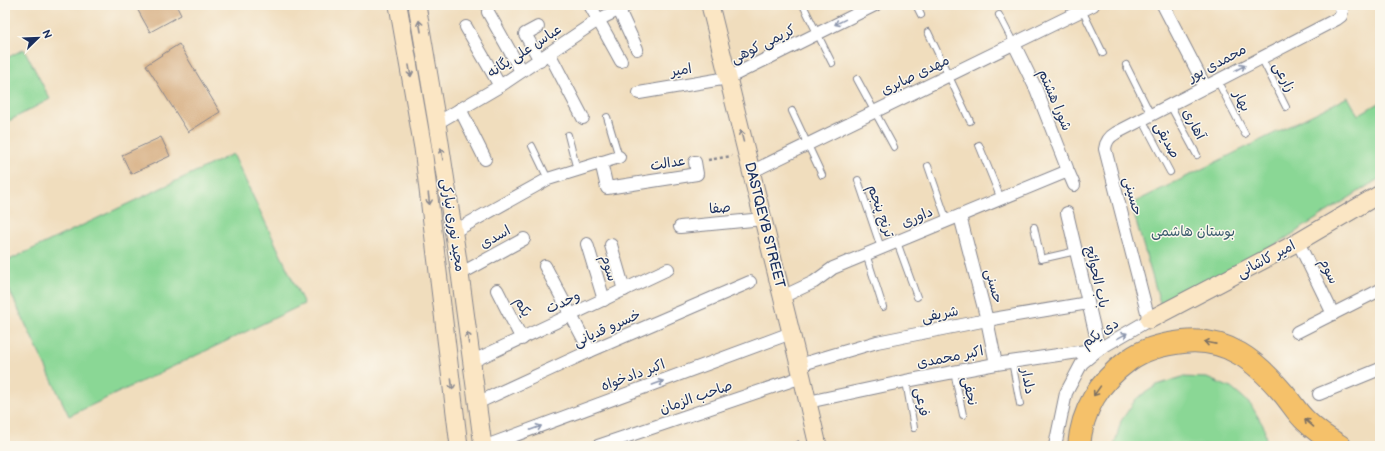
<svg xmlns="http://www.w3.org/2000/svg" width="1385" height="451" viewBox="0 0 1385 451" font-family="'Balsamiq Sans','Playpen Sans Arabic',sans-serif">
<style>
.green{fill:#8ad795;stroke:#52837a}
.building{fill:#d9b389}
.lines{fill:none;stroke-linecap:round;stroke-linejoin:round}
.lane-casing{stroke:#86868e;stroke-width:8}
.street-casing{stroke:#86868e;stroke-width:14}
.secondary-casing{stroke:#86868e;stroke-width:19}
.highway-casing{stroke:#86868e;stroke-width:24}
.path{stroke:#86868e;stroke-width:2.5;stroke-dasharray:3 3;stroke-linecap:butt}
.lane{stroke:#fff;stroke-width:6}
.street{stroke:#fff;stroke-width:12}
.secondary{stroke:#fbe6c4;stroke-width:17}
.highway{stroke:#f5c16b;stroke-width:22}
.oneway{stroke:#8d97ae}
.oneway2{stroke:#8b8a91}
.oneway3{stroke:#7d7164}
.labels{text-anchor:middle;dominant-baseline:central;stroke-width:3;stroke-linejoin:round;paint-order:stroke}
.street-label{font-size:14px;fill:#1b2f5e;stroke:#fbf7ec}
.park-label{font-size:14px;fill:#37596c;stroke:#fbf7ec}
</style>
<rect width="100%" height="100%" fill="#fbf7ec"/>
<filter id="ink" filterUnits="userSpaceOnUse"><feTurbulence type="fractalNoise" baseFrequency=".025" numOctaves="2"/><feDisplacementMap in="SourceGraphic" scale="8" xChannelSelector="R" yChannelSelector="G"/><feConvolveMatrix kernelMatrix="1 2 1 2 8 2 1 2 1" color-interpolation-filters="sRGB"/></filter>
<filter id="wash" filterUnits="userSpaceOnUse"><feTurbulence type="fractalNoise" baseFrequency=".012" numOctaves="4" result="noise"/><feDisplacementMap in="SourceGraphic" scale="16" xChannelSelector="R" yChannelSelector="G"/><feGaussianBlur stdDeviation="0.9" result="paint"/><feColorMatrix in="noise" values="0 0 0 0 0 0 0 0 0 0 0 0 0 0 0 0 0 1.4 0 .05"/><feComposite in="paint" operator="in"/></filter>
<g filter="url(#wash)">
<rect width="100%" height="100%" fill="#f0ddbd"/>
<g class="green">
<polygon points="24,49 50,99 5,123 5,59"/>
<polygon points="1348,97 1358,115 1380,102 1380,178 1269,249 1161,306 1131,204"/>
<polygon points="233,154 304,304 69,416 5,281 5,262"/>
<polygon points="1182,377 1207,378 1231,388 1251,405 1264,427 1267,446 1114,446 1121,421 1136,399 1157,385"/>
</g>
<g id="blocks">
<g class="building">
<polygon points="135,5 176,5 181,15 150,32"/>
<polygon points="179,44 220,112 188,132 146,65"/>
<polygon points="161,137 170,156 131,174 122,155"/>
</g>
</g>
</g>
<g filter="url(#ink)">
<use href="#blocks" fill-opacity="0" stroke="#86868e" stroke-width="1"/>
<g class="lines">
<g class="lane-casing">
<g id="lane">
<polyline points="803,5 832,63"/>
<polyline points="916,5 921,15"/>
<polyline points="1082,10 1103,53"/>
<polyline points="999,15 1014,44"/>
<polyline points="928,32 970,121"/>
<polyline points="1261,57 1286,107"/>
<polyline points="1126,65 1151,115"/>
<polyline points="857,79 894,147"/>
<polyline points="1217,80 1245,134"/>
<polyline points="1170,105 1197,155"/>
<polyline points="792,111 822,175"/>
<polyline points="607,117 619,157"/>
<polyline points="1142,119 1170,172"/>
<polyline points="568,135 577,170"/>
<polyline points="979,145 1001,199"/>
<polyline points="532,146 548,179"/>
<polyline points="928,166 947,221"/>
<polyline points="858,180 881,248"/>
<polyline points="1034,227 1041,259 1076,251"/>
<polyline points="897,242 917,297"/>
<polyline points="866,254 883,307"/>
<polyline points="1012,361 1020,404"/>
<polyline points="954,372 963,415"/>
<polyline points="906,381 914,428"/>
</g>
</g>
<g class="street-casing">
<g id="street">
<polyline points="590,5 621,61"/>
<polyline points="1163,5 1205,86"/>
<polyline points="619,10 637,49"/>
<polyline points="488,12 521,71"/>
<polyline points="466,27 500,86"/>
<polyline points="538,27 525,34 540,60"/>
<polyline points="1014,44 1036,89 1067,168"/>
<polyline points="549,53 583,118"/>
<polyline points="639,93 728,78 875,5"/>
<polyline points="460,109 485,159"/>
<polyline points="437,123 500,86 598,20 628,5"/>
<polyline points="601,162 607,188 697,174 695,162"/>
<polyline points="751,172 1093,5"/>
<polyline points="960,216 987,320 996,364"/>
<polyline points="680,227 763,219"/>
<polyline points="453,232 548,179 619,157"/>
<polyline points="1298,242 1333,314"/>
<polyline points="587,244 604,300"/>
<polyline points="611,245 624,290"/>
<polyline points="545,266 590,351"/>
<polyline points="460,274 524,239"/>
<polyline points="497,290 522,339"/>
<polyline points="782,297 814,282 833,268 1068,171 1074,185"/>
<polyline points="1297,332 1380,290"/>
<polyline points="471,362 668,269"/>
<polyline points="799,365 877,342 987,320 1088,303"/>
<polyline points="1319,394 1380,369"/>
<polyline points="808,402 906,381 996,364 1099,349 1067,213"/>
<polyline points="477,403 590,351 750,282"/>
<polyline points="486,446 791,333"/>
<polyline points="598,446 802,377"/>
<path d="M1055,446L1066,393L1082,363L1099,349L1149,320L1105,149C1106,141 1109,137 1116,133L1337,19L1341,16L1342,11L1340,5"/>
</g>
</g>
<g class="secondary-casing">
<g id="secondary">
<polyline points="398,5 423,148 459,446"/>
<polyline points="417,5 437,123 460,274 483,446"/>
<polyline points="710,5 802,377 818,446"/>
<polyline points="1149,320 1298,242 1380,194"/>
</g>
</g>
<g class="highway-casing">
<path id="highway" d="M1079,446C1082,409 1099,382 1129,360C1144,349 1164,344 1183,342C1227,337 1256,361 1283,393C1291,402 1297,413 1306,421C1316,431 1328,439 1340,446"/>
</g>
<g class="path">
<polyline points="708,160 732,156"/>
<polyline points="785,446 801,441"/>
</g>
<use href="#lane" class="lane"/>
<use href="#street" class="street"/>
<use href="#secondary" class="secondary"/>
<use href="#highway" class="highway"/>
</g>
<defs><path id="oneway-shaft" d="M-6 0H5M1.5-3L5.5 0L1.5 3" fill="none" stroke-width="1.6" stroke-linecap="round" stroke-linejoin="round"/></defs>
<g class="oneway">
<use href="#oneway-shaft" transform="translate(840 22) rotate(154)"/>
<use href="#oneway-shaft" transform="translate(1240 68) rotate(-28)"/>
<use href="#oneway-shaft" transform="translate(1122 336) rotate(-29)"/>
<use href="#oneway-shaft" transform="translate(658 383) rotate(-20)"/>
<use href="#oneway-shaft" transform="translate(536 428) rotate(-20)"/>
</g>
<g class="oneway2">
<use href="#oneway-shaft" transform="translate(420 26) rotate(-100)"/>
<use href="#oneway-shaft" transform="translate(410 71) rotate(80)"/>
<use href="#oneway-shaft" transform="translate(742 136) rotate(-104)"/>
<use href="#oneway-shaft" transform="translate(442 154) rotate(-99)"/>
<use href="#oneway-shaft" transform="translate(429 199) rotate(83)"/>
<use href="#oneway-shaft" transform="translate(468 338) rotate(-97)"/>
<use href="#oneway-shaft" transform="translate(452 384) rotate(83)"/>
</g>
<g class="oneway3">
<use href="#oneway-shaft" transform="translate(1210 343) rotate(-169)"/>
<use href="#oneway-shaft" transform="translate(1097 391) rotate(125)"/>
<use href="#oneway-shaft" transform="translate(1309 423) rotate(-139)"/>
</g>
</g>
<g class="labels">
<g class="street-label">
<text transform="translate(763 44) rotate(-26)">کریمی کوهی</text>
<text transform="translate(524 51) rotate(-33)">عباس علی یگانه</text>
<text transform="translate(1217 63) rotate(-28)">محمدی پور</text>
<text transform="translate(681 70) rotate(-10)">امیر</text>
<text transform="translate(915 75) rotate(-26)">مهدی صابری</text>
<text transform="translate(1284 77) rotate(63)">زارعی</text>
<text transform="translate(1055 100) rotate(67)">شورا هشتم</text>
<text transform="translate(1242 101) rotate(63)">بهار</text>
<text transform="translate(1194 124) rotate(62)">آهاری</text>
<text transform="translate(1167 140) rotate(62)">صدیقی</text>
<text transform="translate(668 163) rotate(-9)">عدالت</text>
<text transform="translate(1133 196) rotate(75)">حسینی</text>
<text transform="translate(720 208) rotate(-5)">صفا</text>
<text transform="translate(881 211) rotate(71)">ترنج پنجم</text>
<text transform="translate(917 217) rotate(-23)">داوری</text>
<text transform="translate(453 225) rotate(81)">مجید نوری نیارکی</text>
<text transform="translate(765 225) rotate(76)">DASTQEYB STREET</text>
<text transform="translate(495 237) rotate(-29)">اسدی</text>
<text transform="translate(1266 259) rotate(-28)">امیر کاشانی</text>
<text transform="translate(609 268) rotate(73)">سوم</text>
<text transform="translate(1329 271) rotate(64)">سوم</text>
<text transform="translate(1097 277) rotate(77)">باب الحوائج</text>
<text transform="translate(994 286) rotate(75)">حسنی</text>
<text transform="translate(563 302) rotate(-25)">وحدت</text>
<text transform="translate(523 307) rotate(63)">یکم</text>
<text transform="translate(940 314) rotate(-11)">شریفی</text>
<text transform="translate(607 328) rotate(-24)">خسرو قدیانی</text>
<text transform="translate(1100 333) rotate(-33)">دی یکم</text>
<text transform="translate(950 357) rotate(-11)">اکبر محمدی</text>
<text transform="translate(633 375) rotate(-20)">اکبر دادخواه</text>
<text transform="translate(1028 381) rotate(79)">دلدار</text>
<text transform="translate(970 391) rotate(78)">نجفی</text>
<text transform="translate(696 397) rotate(-19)">صاحب الزمان</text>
<text transform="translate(922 402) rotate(80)">فرعی</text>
</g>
<g class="park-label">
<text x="1193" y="231">بوستان هاشمی</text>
</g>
</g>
<rect width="1385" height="451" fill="none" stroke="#fbf7ec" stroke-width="20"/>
<g transform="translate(38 38) rotate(67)" stroke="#fbf7ec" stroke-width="3" paint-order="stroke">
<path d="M0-3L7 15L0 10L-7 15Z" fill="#1b2f5e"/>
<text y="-6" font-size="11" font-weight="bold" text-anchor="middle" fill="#1b2f5e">N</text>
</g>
</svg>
